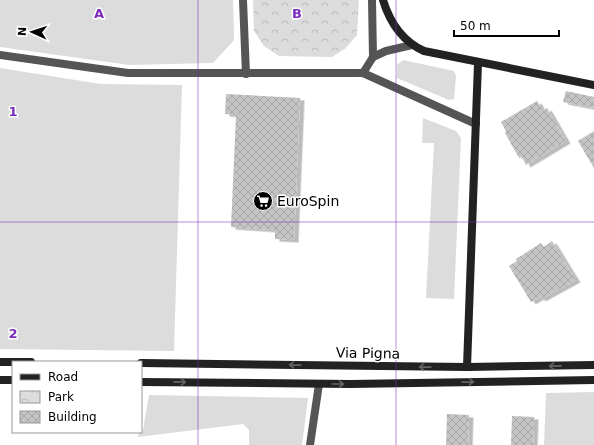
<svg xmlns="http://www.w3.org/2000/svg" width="594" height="445" viewBox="0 0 594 445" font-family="'DejaVu Sans',sans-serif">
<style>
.grass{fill:#dcdcdc}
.park{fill:url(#park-crowns)}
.building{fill:url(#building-cross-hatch);filter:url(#shadow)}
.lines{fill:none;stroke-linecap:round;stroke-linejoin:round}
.street{stroke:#555;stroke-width:8}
.secondary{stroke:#222;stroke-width:8}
.oneway{stroke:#646464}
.grid{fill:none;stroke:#7b2cbf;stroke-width:1;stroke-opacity:0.55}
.labels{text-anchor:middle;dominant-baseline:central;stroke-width:3;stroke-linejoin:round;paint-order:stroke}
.poi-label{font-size:14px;fill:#000;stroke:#fff;text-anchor:start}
.street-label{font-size:14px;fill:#000;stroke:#fff}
.grid-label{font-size:13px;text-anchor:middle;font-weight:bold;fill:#7b2cbf;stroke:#fff;stroke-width:3;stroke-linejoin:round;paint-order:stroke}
</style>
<defs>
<pattern id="park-crowns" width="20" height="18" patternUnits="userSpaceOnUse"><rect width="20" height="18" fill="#dcdcdc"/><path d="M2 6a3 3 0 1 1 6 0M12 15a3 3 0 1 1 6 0" fill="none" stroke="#bbb"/></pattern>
<pattern id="building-cross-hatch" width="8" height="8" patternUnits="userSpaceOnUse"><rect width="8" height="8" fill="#c4c4c4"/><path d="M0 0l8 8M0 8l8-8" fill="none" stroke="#a7a7a7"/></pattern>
<filter id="shadow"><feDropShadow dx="4.5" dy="2.5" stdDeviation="0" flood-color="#0004"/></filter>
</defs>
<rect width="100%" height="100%" fill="#fff"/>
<g class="grass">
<polygon points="0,0 233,0 234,40 213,63 129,65 0,47"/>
<polygon points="403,60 454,71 456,76 454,99 449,100 397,78 397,65"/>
<polygon points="0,68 101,84 182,85 174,351 0,349"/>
<polygon points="423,118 456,131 461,138 454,299 426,298 434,143 422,143"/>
<polygon points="594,392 594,445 544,445 546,393"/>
<polygon points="149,395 308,398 302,445 249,445 249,430 243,424 138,437 139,432 143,430"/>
</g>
<polygon class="park" points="253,0 359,0 357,35 346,48 332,57 279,56 264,46 254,31"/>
<g class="building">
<polygon points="566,91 594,97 594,108 563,102"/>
<polygon points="226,94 300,98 294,240 275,239 275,230 231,227 236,115 225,114"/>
<polygon points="537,101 543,111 547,108 566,141 526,165 522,157 519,158 505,133 506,131 501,122"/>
<polygon points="594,131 594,168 578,141"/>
<polygon points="552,241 576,280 541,299 540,297 531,302 509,266 517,261 516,259 541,243 544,247"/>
<polygon points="447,414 469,415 468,445 446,445"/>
<polygon points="512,416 534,417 533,445 511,445"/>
</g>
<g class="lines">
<g class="street">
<polyline points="243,0 246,74"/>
<polyline points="372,0 373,57"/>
<polyline points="0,55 128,73 363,73 476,124"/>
<polyline points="363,73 373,57 386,51 412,45"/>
<polyline points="310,445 319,384"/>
</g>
<g class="secondary">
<path d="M383,0C390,23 402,41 424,51L594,85"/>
<polyline points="0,362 31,362"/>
<polyline points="141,363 467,367 594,365"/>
<polyline points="467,367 478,63"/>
<polyline points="0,380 13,380"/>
<polyline points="141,382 351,384 594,380"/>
</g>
</g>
<defs><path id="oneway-shaft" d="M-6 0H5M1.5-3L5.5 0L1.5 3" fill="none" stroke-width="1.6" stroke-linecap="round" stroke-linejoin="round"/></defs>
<g class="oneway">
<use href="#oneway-shaft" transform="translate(295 365) rotate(-179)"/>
<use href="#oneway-shaft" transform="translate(555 366) rotate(179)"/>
<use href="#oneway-shaft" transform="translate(425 367) rotate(-179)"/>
<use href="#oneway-shaft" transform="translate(180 382) rotate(1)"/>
<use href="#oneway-shaft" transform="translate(468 382) rotate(-1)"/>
<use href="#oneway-shaft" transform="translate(338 384)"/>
</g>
<path class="grid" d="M198,0V445M396,0V445M0,222H594"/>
<defs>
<g id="supermarket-disc" transform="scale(1)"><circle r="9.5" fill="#000" stroke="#fff"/><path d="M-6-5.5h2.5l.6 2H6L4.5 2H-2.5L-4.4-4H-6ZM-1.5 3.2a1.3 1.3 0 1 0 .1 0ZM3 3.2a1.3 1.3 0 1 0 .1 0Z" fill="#fff"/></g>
</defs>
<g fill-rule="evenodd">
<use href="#supermarket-disc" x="263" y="201"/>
</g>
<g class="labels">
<g class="poi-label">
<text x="277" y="201">EuroSpin</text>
</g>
<g class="street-label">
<text transform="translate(368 353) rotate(1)">Via Pigna</text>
</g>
</g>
<g class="grid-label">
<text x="99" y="18">A</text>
<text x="297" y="18">B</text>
<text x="13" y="116">1</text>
<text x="13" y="338">2</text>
</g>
<rect x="12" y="361" width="130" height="72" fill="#ffffff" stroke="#999999"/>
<rect x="20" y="374" width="20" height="6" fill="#222222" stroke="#999999"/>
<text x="48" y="381" font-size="12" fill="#000000">Road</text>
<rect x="20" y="391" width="20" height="12" fill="url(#park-crowns)" stroke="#999999"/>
<text x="48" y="401" font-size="12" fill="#000000">Park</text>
<rect x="20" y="411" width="20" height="12" fill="url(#building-cross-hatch)" stroke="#999999"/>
<text x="48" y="421" font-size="12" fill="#000000">Building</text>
<g transform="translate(32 32) rotate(273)" stroke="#ffffff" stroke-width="3" paint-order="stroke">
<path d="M0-3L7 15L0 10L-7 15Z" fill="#000000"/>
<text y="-6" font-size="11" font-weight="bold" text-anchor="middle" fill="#000000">N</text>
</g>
<path d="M454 30v6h105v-6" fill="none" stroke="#000000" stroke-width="2"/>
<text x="460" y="30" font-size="12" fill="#000000" stroke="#ffffff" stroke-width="3" paint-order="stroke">50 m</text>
</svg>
